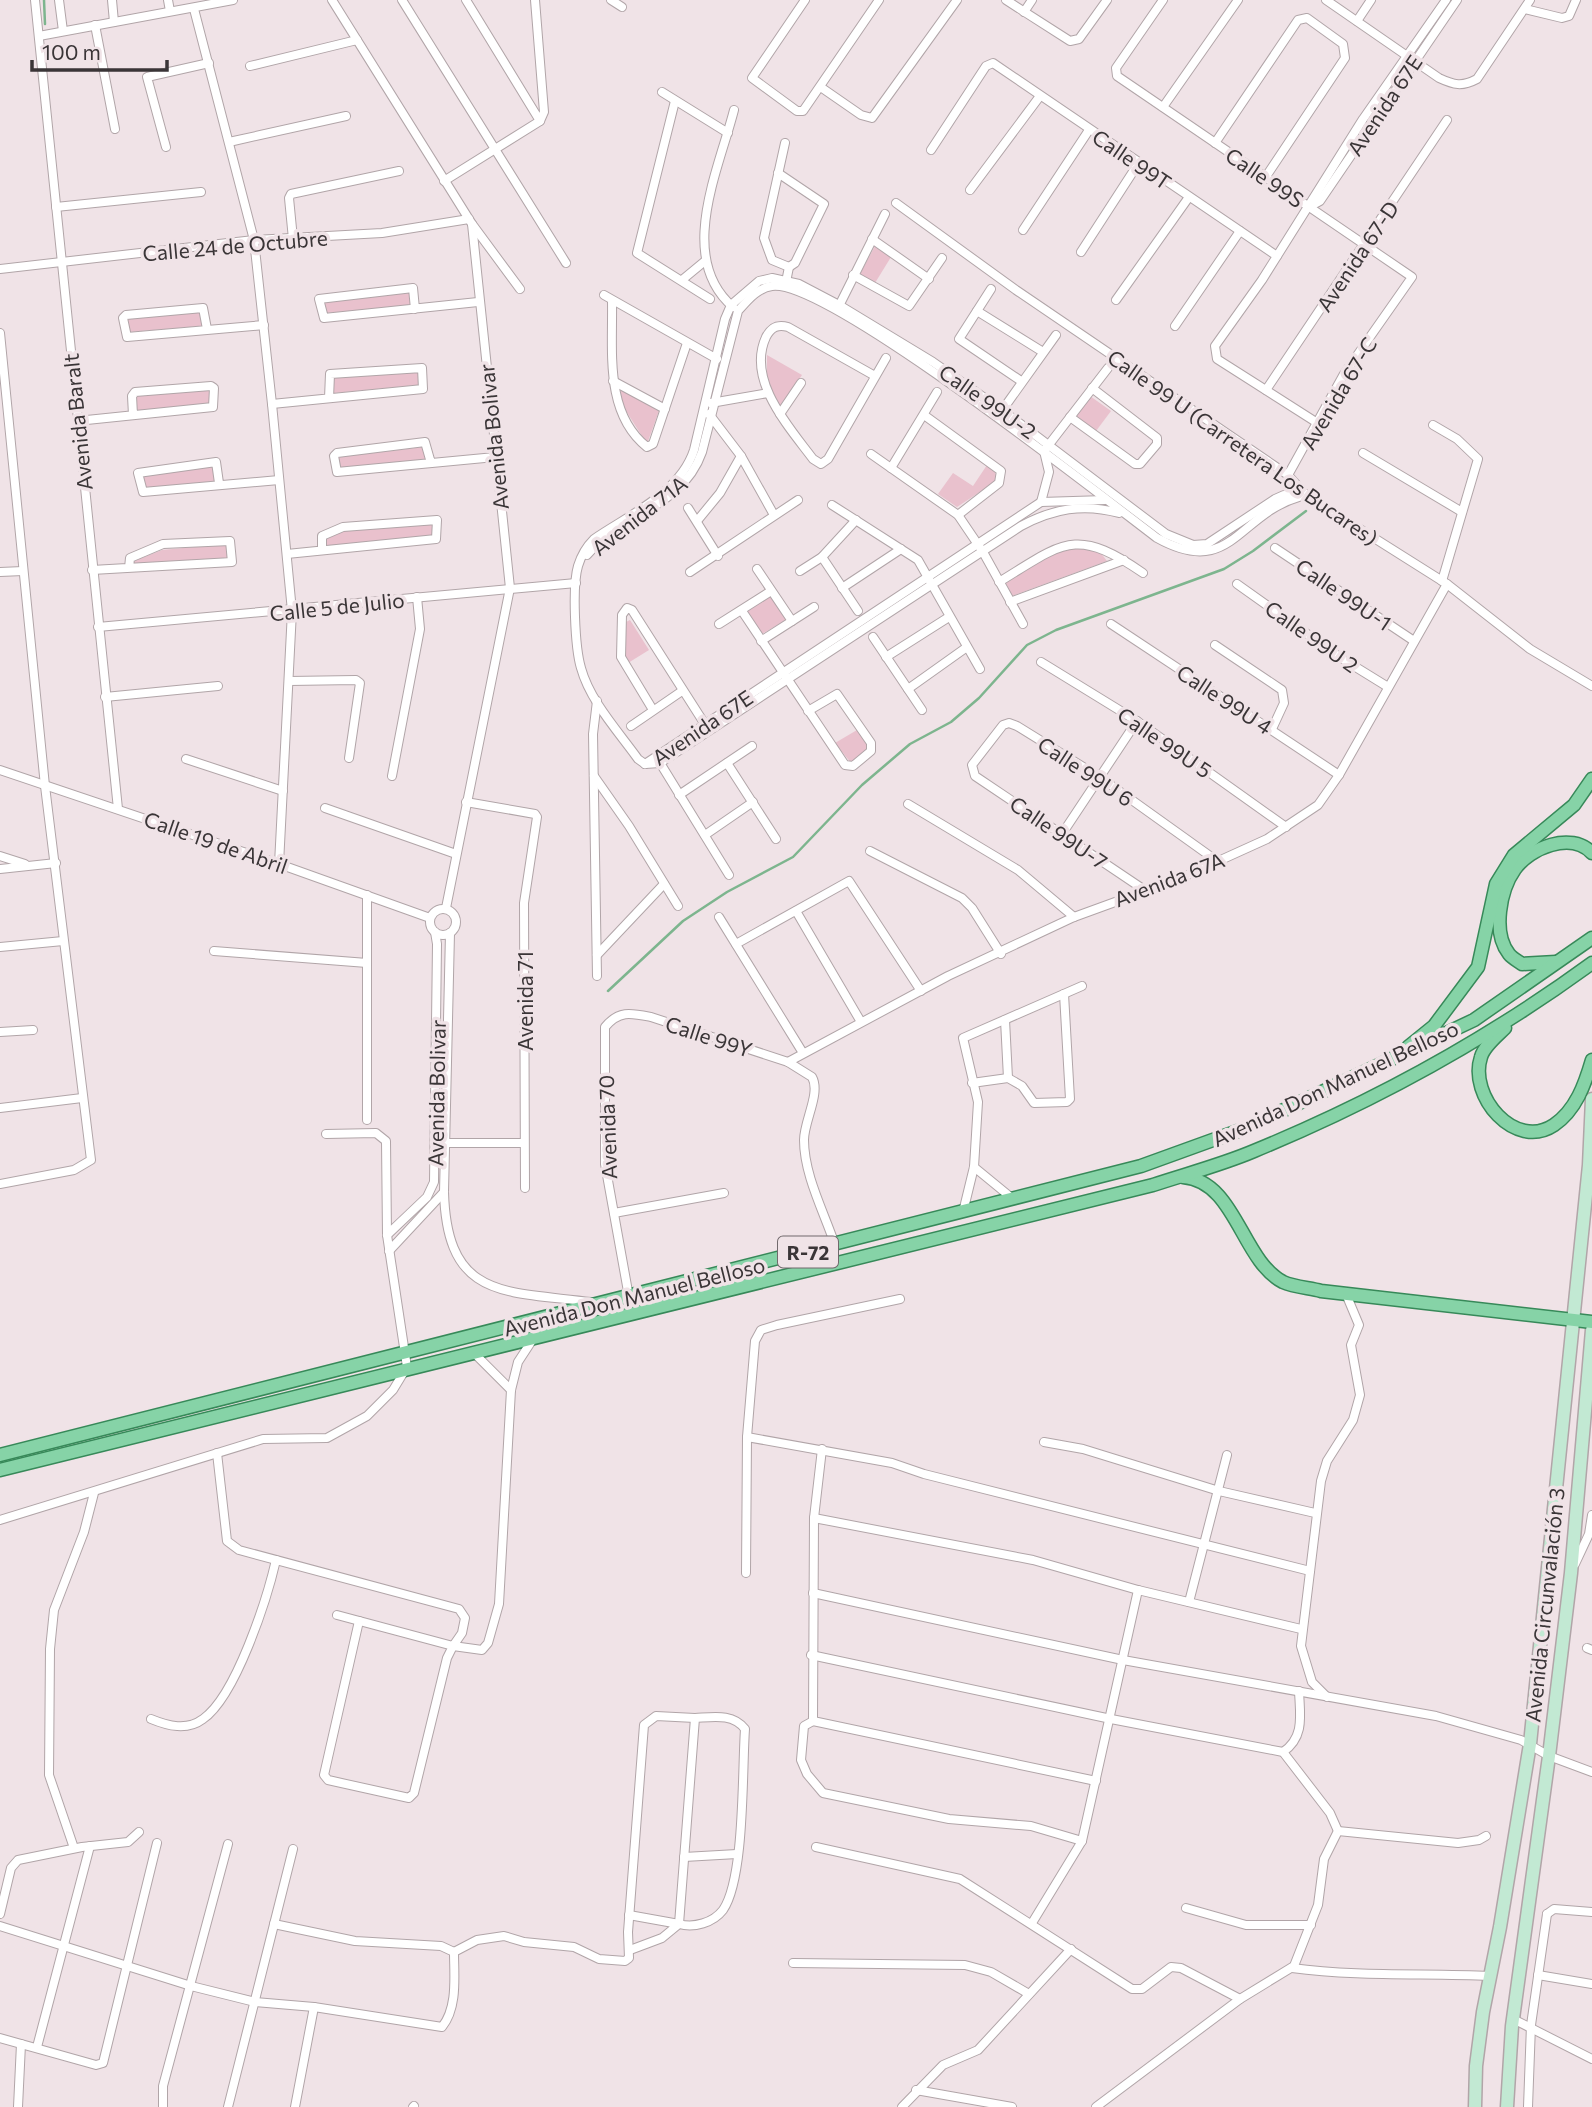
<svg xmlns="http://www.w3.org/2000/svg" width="1592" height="2107" viewBox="0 0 1592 2107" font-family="Commissioner,sans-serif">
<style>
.green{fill:#e9c1cd}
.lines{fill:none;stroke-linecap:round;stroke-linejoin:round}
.stream{stroke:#7db58e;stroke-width:2.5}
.street-casing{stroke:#b1a5a8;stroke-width:10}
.secondary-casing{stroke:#b1a5a8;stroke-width:15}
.primary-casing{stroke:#378959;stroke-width:15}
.street{stroke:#fff;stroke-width:8}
.secondary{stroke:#c2e9d3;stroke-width:12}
.primary{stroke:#86d3a7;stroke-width:12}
.labels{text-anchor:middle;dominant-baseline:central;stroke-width:7;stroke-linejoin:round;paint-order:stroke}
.shield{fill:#f0e3e7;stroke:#71696c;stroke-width:2}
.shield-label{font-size:19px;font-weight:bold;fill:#3a3537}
.street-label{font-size:21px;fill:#3a3537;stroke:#f0e3e7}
</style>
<rect width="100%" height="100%" fill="#f0e3e7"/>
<g class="green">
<polygon points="875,246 891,257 875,283 860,274"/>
<polygon points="410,293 410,306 325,313 325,301"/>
<polygon points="202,311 203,326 129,332 127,319"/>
<polygon points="767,355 802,375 780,408 767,383"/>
<polygon points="418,371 418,385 334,393 332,378"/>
<polygon points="620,388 660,408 647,444 621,403"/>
<polygon points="210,390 211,403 137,411 136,396"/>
<polygon points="1090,396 1111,411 1096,431 1074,416"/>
<polygon points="424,447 425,460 340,468 338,457"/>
<polygon points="987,465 994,470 998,480 957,507 938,494 953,473 973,486"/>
<polygon points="214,466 216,481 145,488 143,474"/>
<polygon points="432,521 432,536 327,546 325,536 340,529"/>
<polygon points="226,544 228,559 134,564 134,561 162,550"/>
<polygon points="1075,547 1100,552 1107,561 1012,596 1006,583 1056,552"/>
<polygon points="770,596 786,620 762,634 747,611"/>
<polygon points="630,620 649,650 628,663 622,649 626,622"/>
<polygon points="857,730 870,747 851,763 835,743"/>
</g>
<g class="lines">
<g class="stream">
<polyline points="44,0 45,24"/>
<polyline points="608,991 683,921 727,892 793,857 862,785 910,744 951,722 979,698 1027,645 1056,630 1224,569 1253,551 1306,511"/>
</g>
<g class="street-casing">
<g id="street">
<polyline points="35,0 118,809"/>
<polyline points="59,0 63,31"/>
<polyline points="112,0 114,22"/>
<polyline points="168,0 170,11"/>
<polyline points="332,0 472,224 510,588 446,908"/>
<polyline points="402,0 566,263"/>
<polyline points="466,0 540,121"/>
<polyline points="611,0 622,7"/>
<polyline points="805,0 752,78 797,111 803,111 879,0"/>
<polyline points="1006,0 1070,41 1079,39 1107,0"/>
<polyline points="1163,0 1116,68 1117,76 1412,277 1344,374 1288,475"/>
<path d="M1326,0L1439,78C1454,85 1462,87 1477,79L1530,0"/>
<polyline points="194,9 254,240 272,404 292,611 279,864"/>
<polyline points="1525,9 1562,18 1569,16 1576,0"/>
<polyline points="1024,12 1032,0"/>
<polyline points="1357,21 1371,0"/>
<polyline points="95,25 115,129"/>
<polyline points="39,36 233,0"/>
<polyline points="250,66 357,40"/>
<polyline points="822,88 861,115 872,118 957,0"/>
<polyline points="662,92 728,133"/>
<polyline points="675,101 637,253 710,299"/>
<polyline points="1163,107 1238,0"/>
<polyline points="229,142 346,116"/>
<polyline points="785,143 764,238 772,260 789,267 786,282"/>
<polyline points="1215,143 1298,20 1307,18 1343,44 1345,58 1265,178"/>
<polyline points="166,147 147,77 209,63"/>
<polyline points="931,150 986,66 993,63 1277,256"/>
<polyline points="778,173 824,204 795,263 789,267"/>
<polyline points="444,181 540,121 544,112 535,0"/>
<polyline points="970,190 1040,96"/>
<polyline points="896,203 1016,290 1288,475 1306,495 1447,584 1530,649 1592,686"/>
<polyline points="56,207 201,192"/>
<polyline points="1309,207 1320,201 1457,0"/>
<polyline points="472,224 520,289"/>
<polyline points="1023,230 1089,130"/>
<polyline points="293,239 289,198 291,194 399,171"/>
<polyline points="872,239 929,279"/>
<polyline points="1081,252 1138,164"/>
<polyline points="0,269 254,240 382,233 469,219"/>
<polyline points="853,275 909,306 942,258"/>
<polyline points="682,280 705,261"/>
<polyline points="991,289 959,339 1021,381"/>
<polyline points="604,295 717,359"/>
<polyline points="1116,300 1189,197"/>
<path d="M612,301C613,350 604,413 647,447L653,444L687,343"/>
<path d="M733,307C676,258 719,169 734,110"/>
<polyline points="838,308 885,214"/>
<polyline points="415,309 413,288 319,299 324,318 478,302"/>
<polyline points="977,311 1043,352"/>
<polyline points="1175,326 1240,231"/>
<polyline points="207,329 203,308 126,315 123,318 127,337 264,325"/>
<polyline points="0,333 45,786 91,1160 74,1170 0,1184"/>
<path d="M875,376L788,327C778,324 771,327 766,337C746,380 789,427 813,459L821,464L828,459L886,358"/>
<polyline points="613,381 665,409"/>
<polyline points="1266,390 1447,120"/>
<polyline points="711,403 768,393"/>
<polyline points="272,404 423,389 422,368 330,374 329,398"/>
<polyline points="1001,412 1056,335"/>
<polyline points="709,414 741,456 774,515"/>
<polyline points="780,414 801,383"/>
<polyline points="924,415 1001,471 999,483 958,515"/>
<polyline points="1070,417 1135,464 1140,464 1157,444 1157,438 1092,388"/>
<polyline points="77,421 213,407 214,388 211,386 135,392 132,396 133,415"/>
<polyline points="1319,424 1217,359 1215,346 1262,280 1363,119 1446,0"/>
<polyline points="1433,425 1457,439 1478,459 1442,581"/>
<polyline points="1363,453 1462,512"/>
<polyline points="871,454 958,515 983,552 1023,624"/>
<polyline points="431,463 425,442 337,453 334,456 337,472 495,457"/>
<polyline points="891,468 937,392"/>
<polyline points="219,483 216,462 138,473 143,492 279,480"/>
<polyline points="1041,502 1049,472 1044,451 1108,368"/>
<polyline points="832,505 918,560 980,669"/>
<polyline points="688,508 718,556"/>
<polyline points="697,521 720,493 741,456"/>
<polyline points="1275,548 1414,641"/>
<polyline points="287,554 436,539 437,520 343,527 322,536 322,550"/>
<path d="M587,555C621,515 683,507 702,452L738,311C747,301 757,288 772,286C827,279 1100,495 1157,538C1231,579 1237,515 1299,497"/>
<polyline points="822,557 858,611"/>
<polyline points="757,569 792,621"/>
<polyline points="92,570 232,562 230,541 163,544 130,558 129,568"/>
<polyline points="800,571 822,557 856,520"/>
<polyline points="0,572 23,571"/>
<polyline points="690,572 798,500"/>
<path d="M999,582C1063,543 1075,526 1143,573"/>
<polyline points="1237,584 1341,658 1388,687"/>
<polyline points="842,588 901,549"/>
<polyline points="1010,602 1124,560"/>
<polyline points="742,611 845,765 853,766 871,751 871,743 837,694 808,711"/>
<polyline points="719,624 771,591"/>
<polyline points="1111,624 1339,775"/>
<polyline points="98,627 576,583"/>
<polyline points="873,637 922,710"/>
<polyline points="761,641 814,607"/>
<polyline points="1215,645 1282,690 1284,703 1272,729"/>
<polyline points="886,657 949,617"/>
<polyline points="1041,662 1137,721 1286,827"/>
<polyline points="289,681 356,680 360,683 349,758"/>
<polyline points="908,689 967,647"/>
<polyline points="105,697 218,686"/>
<polyline points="597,701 593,734 597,976"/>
<polyline points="653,710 621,657 622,615 627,608 632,610 706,726"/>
<polyline points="631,726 682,691"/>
<polyline points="657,758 729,875"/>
<polyline points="186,759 283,791"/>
<polyline points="727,763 776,839"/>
<path d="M645,764L638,759C618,731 590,701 581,668C575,648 572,586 578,566C581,556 586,547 594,539C629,515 680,493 694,450L725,319L731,305L759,281L772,278L799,284L839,305L933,362L1002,410L1166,534L1193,545L1207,544L1275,499L1284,495H1306"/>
<polyline points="645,764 1041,502 1105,500"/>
<path d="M645,764L660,763L1021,526C1053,509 1083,503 1119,513"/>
<polyline points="0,770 279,864 430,918"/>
<polyline points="392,776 420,629 417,597"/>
<polyline points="594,776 629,826 678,906"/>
<polyline points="679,795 752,746"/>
<polyline points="466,802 535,814 537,817 524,903 525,1188"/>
<polyline points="908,804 1018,870 1074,917"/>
<polyline points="325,808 456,854"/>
<polyline points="1062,834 1137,721"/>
<polyline points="705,835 753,802"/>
<polyline points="870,851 962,898 972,908 1001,954"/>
<polyline points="0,856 25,864"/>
<polyline points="0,869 56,863"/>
<polyline points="1143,889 975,776 972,765 1003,725 1009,723 1017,726 1101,778 1217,861"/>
<polyline points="367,895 367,1120"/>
<circle cx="443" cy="922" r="13"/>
<polyline points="796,911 861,1022"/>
<polyline points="719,917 803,1053"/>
<path d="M450,933L444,1192C447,1300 505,1291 591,1302"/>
<polyline points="736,944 849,881 921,991"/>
<polyline points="0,947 63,941"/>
<polyline points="214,951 367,963"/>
<polyline points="597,955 664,884"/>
<polyline points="1005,1020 1008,1078"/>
<polyline points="0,1032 33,1030"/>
<polyline points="788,1062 948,976 1074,917 1181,878 1267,839 1318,805 1339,775 1447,584"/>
<polyline points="972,1083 1008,1078 1022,1086 1034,1103 1067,1102 1070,1099 1064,994"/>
<polyline points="0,1108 82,1098"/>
<polyline points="445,1143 524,1143"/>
<polyline points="974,1167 1013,1199"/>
<polyline points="963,1212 974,1167 978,1102 963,1038 1082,986"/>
<polyline points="614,1213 724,1193"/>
<polyline points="387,1235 427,1197 434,1182 437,944 435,932"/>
<polyline points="389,1251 444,1192"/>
<path d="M629,1297L605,1164V1027C619,1010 631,1013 651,1017L788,1062L812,1077C821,1093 804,1121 804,1140C804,1175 824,1212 835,1245"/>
<polyline points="473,1352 511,1390"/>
<polyline points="747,1437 892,1463 924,1474 1310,1571"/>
<polyline points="1044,1442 1083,1449 1219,1491 1315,1513"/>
<polyline points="822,1449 814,1518 813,1721 1096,1781"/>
<polyline points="217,1453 227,1541 239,1550 459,1609 465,1618 462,1633 453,1646 337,1615"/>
<polyline points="814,1518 1033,1560 1138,1590 1301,1629"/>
<polyline points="0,1520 263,1439 327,1438 367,1416 393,1390 407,1367 387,1235 386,1141 376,1133 326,1134"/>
<polyline points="1575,1564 1589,1534 1592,1515"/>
<polyline points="746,1573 747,1437 755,1341 761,1330 777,1325 900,1299"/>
<polyline points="813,1593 1123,1660 1436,1716 1521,1740 1549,1756 1592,1772"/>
<polyline points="1189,1602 1227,1455"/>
<polyline points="359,1621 324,1775 328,1780 409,1798 414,1793 447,1658 453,1646 482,1650 488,1643 499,1604 511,1390 518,1362 533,1339"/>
<polyline points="1587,1648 1592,1650"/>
<polyline points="811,1655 1111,1719 1283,1752 1330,1813 1338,1831"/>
<polyline points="1327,1697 1312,1682 1301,1646 1321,1481 1327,1461 1353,1420 1360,1395 1351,1345 1359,1325 1346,1294"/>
<path d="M151,1719C168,1726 187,1731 203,1719C236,1696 267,1599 276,1560"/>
<polyline points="813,1721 804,1726 801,1760 807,1774 823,1793 949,1819 1031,1826 1082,1841"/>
<path d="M1283,1752C1305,1737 1300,1715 1299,1691"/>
<polyline points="1338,1831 1458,1843 1479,1840 1486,1836"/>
<polyline points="816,1847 960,1879 1132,1989 1142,1989 1171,1967 1181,1968 1240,1999"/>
<polyline points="74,1848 49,1775 50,1649 54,1610 84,1532 94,1493"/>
<polyline points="684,1857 737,1854"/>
<polyline points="1186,1908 1246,1925 1311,1925"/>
<polyline points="0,1914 11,1868 18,1860 82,1847 128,1842 139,1832"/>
<polyline points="1547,1914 1554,1909 1592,1912"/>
<path d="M629,1915L679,1924C694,1928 713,1923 723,1910C745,1878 742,1771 745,1729C733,1713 713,1717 695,1718L679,1924L662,1938L630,1950"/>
<polyline points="1032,1923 1082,1841 1138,1590"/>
<polyline points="274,1924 355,1941 441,1946 454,1952"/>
<path d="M0,1926L191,1986L255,2002L314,2007L442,2027C458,2007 454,1976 454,1952"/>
<polyline points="454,1952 477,1940 504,1936 524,1942 574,1947 599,1959 625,1961 629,1958 628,1932 644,1725 656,1716 695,1718"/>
<polyline points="793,1963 965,1965 991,1972 1029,1994"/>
<path d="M1292,1968C1358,1977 1424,1973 1490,1976"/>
<polyline points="1538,1975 1592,1984"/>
<polyline points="1513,2019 1592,2059"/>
<polyline points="0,2038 96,2065 103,2063 157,1843"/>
<polyline points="37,2047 90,1846"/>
<polyline points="916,2090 1012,2107"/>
<polyline points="18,2107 21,2044"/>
<polyline points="163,2107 163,2086 228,1844"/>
<polyline points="228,2107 293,1849"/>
<polyline points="295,2107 314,2007"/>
<polyline points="413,2107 414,2106"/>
<polyline points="902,2107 943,2065 978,2050 1071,1949"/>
<polyline points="1096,2107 1240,1999 1294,1966 1318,1905 1324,1859 1338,1831"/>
<polyline points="1528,2107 1531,2025 1547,1914"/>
</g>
</g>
<g class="secondary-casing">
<g id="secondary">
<polyline points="1475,2107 1476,2066 1483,2012 1500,1927 1530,1744 1589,1165 1592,1099"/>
<polyline points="1507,2107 1512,2026 1549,1756 1571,1573 1592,1330"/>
</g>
</g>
<g class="primary-casing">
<g id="primary">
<path d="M1556,962L1522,964C1518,961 1512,958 1509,954C1492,933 1500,890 1515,869C1530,848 1571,831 1592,853"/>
<path d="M1505,1028C1497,1036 1484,1046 1481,1057C1468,1096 1515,1151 1554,1125C1576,1110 1585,1084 1592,1060"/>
<polyline points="1408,1047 1434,1026 1478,967 1496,884 1514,855 1574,805 1592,779"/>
<path d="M1183,1177C1236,1181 1241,1260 1283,1282C1294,1287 1310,1288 1321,1291L1592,1322"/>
<polyline points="0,1455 1141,1166 1246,1128 1474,1020 1592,938"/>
<path d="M0,1470L1153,1185C1186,1174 1221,1165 1254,1151C1373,1102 1488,1039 1592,963"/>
</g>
</g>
<use href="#street" class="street"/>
<use href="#secondary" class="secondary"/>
<use href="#primary" class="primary"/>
</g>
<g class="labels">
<rect class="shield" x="778" y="1236.5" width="60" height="31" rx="5"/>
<g class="shield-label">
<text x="808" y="1252">R-72</text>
</g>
<g class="street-label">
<text transform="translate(1384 105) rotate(-56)">Avenida 67E</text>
<text transform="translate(1132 159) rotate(34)">Calle 99T</text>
<text transform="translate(1265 177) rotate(34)">Calle 99S</text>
<text transform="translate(235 245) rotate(-5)">Calle 24 de Octubre</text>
<text transform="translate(1357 256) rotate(-56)">Avenida 67-D</text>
<text transform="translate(1338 393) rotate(-59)">Avenida 67-C</text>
<text transform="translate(988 401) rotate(35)">Calle 99U-2</text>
<text transform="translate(77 422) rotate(-96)">Avenida Baralt</text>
<text transform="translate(493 437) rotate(-96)">Avenida Bolivar</text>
<text transform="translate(1243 447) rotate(35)">Calle 99 U (Carretera Los Bucares)</text>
<text transform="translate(639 515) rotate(-38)">Avenida 71A</text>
<text transform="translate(1344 594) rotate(34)">Calle 99U-1</text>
<text transform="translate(337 606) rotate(-6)">Calle 5 de Julio</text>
<text transform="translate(1312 636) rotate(35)">Calle 99U 2</text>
<text transform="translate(1225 699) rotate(33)">Calle 99U 4</text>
<text transform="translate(702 727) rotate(-34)">Avenida 67E</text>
<text transform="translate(1165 742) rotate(34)">Calle 99U 5</text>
<text transform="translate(1086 771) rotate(33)">Calle 99U 6</text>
<text transform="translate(1059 832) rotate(34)">Calle 99U-7</text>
<text transform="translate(216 842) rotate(19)">Calle 19 de Abril</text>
<text transform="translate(1169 879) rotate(-21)">Avenida 67A</text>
<text transform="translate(524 1001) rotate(-90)">Avenida 71</text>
<text transform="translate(709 1036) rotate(18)">Calle 99Y</text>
<text transform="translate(1335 1083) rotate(-25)">Avenida Don Manuel Belloso</text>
<text transform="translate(436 1093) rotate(-89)">Avenida Bolivar</text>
<text transform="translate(607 1127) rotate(-92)">Avenida 70</text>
<text transform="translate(634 1296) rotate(-14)">Avenida Don Manuel Belloso</text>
<text transform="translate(1544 1605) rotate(-84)">Avenida Circunvalación 3</text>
</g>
</g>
<path d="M32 60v10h135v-10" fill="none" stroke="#3a3537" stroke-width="3.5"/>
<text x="42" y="60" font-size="21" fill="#3a3537" stroke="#f0e3e7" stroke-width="5" paint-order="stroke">100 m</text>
</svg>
